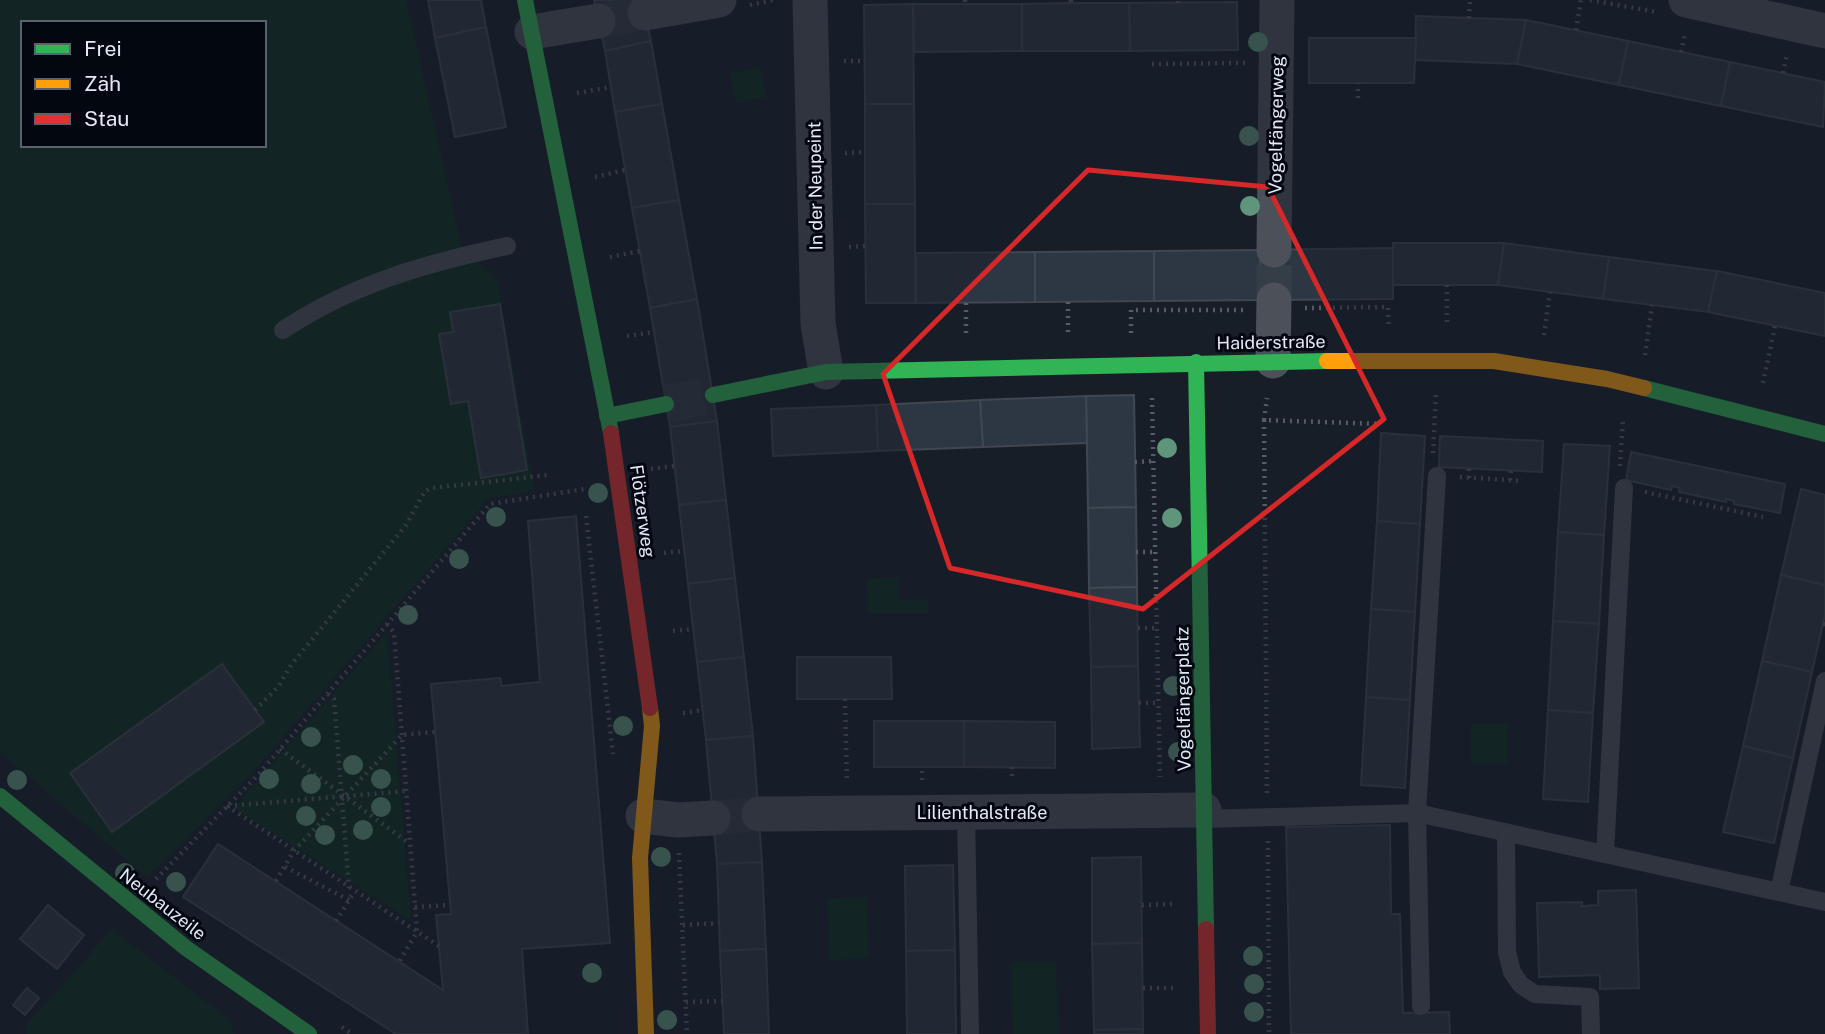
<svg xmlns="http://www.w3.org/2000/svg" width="1825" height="1034" viewBox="0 0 1825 1034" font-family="'Public Sans',sans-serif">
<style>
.green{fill:#0c2e1e;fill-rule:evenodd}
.building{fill:#2d3744;stroke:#414750;stroke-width:2}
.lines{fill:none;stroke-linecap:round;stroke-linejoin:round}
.street-tunnel{stroke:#353d47;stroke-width:35;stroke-dasharray:35 18;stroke-linecap:butt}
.secondary-tunnel{stroke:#353d47;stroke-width:38;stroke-dasharray:38 19;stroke-linecap:butt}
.path{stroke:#575c64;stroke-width:4.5;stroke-dasharray:2 5;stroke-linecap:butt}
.lane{stroke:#4c5159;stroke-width:18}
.street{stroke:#4c5159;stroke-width:35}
.fast{stroke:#30b455;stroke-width:16}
.slow{stroke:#ff9f0a;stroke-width:16}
.jam{stroke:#e5322d;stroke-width:16}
.tree{fill:#5f957b}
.marked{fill:none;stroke:#d62828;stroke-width:5;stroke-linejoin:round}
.labels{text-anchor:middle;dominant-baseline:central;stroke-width:6;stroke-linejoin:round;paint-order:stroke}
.street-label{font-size:18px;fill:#e1eaf7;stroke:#03070f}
</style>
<rect width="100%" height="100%" fill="#171e28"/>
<g class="green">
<path d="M0,0H406L465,263L477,262L497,279L534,491L489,498L253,772L147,877L0,752ZM23,23H264V145H23Z"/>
<polygon points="760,68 766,97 737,103 730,74"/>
<polygon points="898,578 898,600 928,600 928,613 868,613 867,579"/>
<polygon points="387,632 411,921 234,808"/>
<polygon points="1471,724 1507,724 1507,763 1471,764"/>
<polygon points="866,897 869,958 830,960 828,899"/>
<polygon points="112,930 231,1021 234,1034 27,1034 25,1027"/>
<polygon points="1056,961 1058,1034 1013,1034 1011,962"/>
</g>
<g class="building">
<polygon points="428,0 481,0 486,27 435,38"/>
<polygon points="594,0 642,0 651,41 605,51"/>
<polygon points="1237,2 1238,50 1130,51 1129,3"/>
<polygon points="1071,3 1129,3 1130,51 1022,51 1022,4"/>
<polygon points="913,4 914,104 865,104 864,5"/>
<polygon points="913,4 1022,4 1022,51 914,52"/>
<polygon points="1416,16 1526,20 1517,64 1415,60"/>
<polygon points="1526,20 1628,41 1619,85 1517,64"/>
<polygon points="486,27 506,127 455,137 435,38"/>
<polygon points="1309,38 1416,38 1414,83 1309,83"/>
<polygon points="651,41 662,104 615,112 605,51"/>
<polygon points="1628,41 1730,62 1721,106 1619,85"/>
<polygon points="1730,62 1825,82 1823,127 1721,106"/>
<polygon points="662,104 679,200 632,208 615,112"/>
<polygon points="865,104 914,104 915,204 865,204"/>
<polygon points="679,200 697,299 650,308 632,208"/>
<polygon points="865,204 915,204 915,303 866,303"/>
<polygon points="1393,243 1504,243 1498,285 1393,285"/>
<polygon points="1504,243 1609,257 1603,299 1498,285"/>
<polygon points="1393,248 1393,299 1261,300 1260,250"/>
<polygon points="1260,250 1261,300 1154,301 1154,251"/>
<polygon points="1154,251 1154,301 1035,302 1035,252"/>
<polygon points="1035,252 1035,302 916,303 916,253"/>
<polygon points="1609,257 1717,271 1708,312 1603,299"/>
<polygon points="1717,271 1825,293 1825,336 1708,312"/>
<polygon points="697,299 717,421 670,427 650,308"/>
<polygon points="500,304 527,470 481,478 468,401 451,404 439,334 453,332 450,312"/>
<polygon points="1134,395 1136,507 1088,508 1086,396"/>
<polygon points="1086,396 1087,443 983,447 980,400"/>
<polygon points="980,400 983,447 878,451 876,405"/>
<polygon points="876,405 878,451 773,456 771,409"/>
<polygon points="717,421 726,500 679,505 670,427"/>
<polygon points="1381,433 1425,436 1420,524 1377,521"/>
<polygon points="1440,436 1543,441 1542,472 1439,467"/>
<polygon points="1564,444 1610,446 1604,535 1558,532"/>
<polygon points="1631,452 1785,484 1780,513 1734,504 1734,501 1726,499 1726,502 1679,492 1680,488 1672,486 1671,490 1626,480"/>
<polygon points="1801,489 1825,495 1825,585 1781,575"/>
<polygon points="726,500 735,578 688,584 679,505"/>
<polygon points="1136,507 1137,587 1089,588 1088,508"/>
<polygon points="576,516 610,943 522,949 528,1034 396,1034 183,897 218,844 443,990 436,915 451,914 431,684 500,678 502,686 540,682 528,521"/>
<polygon points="1377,521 1420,524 1415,612 1371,609"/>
<polygon points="1558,532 1604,535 1599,624 1553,621"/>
<polygon points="1781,575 1825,585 1825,615 1812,672 1762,661"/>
<polygon points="735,578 744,657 697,662 688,584"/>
<polygon points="1137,587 1138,666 1091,667 1089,588"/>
<polygon points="1371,609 1415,612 1410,700 1366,697"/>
<polygon points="1553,621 1599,624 1593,713 1548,710"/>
<polygon points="744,657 753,736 706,740 697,662"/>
<polygon points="797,657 891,657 892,699 797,699"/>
<polygon points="1762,661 1812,672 1793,758 1743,746"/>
<polygon points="222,664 264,722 112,832 70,773"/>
<polygon points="1138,666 1140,747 1092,749 1091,667"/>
<polygon points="1366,697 1410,700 1405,788 1361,785"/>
<polygon points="1548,710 1593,713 1588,802 1543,799"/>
<rect x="874" y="721" width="90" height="46"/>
<polygon points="964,721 1055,722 1055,768 964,767"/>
<polygon points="753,736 762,862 717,864 706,740"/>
<polygon points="1743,746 1793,758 1774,843 1723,832"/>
<polygon points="1390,825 1391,914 1400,914 1403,1013 1449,1012 1450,1034 1291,1034 1286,827"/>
<polygon points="1141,857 1142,943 1092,944 1092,858"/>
<polygon points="762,862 766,949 720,951 717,864"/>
<polygon points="953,865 955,950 906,951 905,866"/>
<polygon points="1636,890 1639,988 1600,989 1600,975 1539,977 1537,903 1582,902 1582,906 1598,905 1598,891"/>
<polygon points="48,905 84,935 57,969 20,939"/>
<polygon points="1142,943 1143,1029 1094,1030 1092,944"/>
<polygon points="766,949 769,1034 724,1034 720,951"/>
<polygon points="955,950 956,1034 907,1034 906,951"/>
<polygon points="27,988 39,998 25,1015 13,1005"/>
<polygon points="1143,1029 1143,1034 1094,1034 1094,1030"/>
</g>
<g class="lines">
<g class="street-tunnel">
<polyline points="598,21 645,13"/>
<polyline points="1274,300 1274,250"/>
<polyline points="713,818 759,814"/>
</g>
<polyline class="secondary-tunnel" points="666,404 713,395"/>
<g class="path">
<polyline points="965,0 965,4"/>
<polyline points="1071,0 1071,3"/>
<polyline points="1590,0 1657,12"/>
<polyline points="1178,3 1178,0"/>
<polyline points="750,5 773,0"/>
<polyline points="1469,18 1470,0"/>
<polyline points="1576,30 1581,0"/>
<polyline points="1681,52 1685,34"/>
<polyline points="844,61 865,61"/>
<polyline points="1152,64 1245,63"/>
<polyline points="1783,73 1787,54"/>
<polyline points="577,93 611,87"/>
<polyline points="1358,98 1358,83"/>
<polyline points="845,153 865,152"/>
<polyline points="595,177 625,170"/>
<polyline points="849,247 866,246"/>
<polyline points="610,257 640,251"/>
<polyline points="1447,285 1447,326"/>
<polyline points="1068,302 1068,332"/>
<polyline points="966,303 966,337"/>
<polyline points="1305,308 1388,307 1389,327"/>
<polyline points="1131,333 1131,310 1243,310"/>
<polyline points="1544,335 1550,292"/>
<polyline points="627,336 654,332"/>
<polyline points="1645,355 1652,305"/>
<polyline points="1763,383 1775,326"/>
<polyline points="1152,398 1160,777"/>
<polyline points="1264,420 1267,398"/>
<polyline points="1433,453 1436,392"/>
<polyline points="1135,462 1154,461"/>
<polyline points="1620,466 1623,419"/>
<polyline points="651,469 674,466"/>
<polyline points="1460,477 1522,481"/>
<polyline points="1469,478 1469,468"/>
<polyline points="1510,480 1511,470"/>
<polyline points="1645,492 1763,517"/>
<polyline points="586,516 613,754"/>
<polyline points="1136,552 1156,552"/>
<polyline points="664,553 684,551"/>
<polyline points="387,624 394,632 417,932 399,962"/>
<polyline points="1823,624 1825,624"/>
<polyline points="1138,628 1158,628"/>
<polyline points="673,631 693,629"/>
<polyline points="328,694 334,699 349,888"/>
<polyline points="845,699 847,782"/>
<polyline points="1139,703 1160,703"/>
<polyline points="255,710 278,687 291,665 406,525 425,491 432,488 549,475"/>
<polyline points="683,713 703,710"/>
<polyline points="280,749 410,844"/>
<polyline points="1012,767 1012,780"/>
<polyline points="922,780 922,767"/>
<polyline points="1267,793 1264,420 1380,424"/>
<polyline points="227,806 439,946"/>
<polyline points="228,806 406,791"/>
<polyline points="1268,841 1269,1034"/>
<polyline points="679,853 687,1034"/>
<polyline points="285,867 349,900"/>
<polyline points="156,879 258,775 490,504 585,489"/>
<polyline points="276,881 293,852 402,735 434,732"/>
<polyline points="1142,905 1172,904"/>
<polyline points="415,907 449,905"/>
<polyline points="336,921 354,892"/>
<polyline points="683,925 719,923"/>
<polyline points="1143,988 1174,988"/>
<polyline points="686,1002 722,1001"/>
<polyline points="342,1027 352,1034"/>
</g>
<g class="lane">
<path d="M283,330C352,284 427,263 507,246"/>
<polyline points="966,812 970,1034"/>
<polyline points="1204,819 1417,813 1825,902"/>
<polyline points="1506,833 1507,952 1512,972 1521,985 1535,994 1590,997 1591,1034"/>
<polyline points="1605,854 1624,488"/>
<polyline points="1779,892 1825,681"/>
<polyline points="1421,1006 1417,813 1437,476"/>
</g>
<g class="street">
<polyline points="810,0 818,324 826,372"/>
<polyline points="1686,0 1825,31"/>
<polyline points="645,13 719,0"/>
<polyline points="532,32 598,21"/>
<polyline points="1274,250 1277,0"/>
<polyline points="1273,361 1274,300"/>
<polyline points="759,814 1204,810"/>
<polyline points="643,816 678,820 713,818"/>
</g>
<g class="fast">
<polyline points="525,0 611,433"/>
<polyline points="1196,362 1206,929"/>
<polyline points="1644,388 1825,434"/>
<polyline points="713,395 826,372 1327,361"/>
<polyline points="607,416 666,404"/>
<polyline points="0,796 186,948 309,1034"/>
</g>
<g class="slow">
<polyline points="1327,361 1494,361 1607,379 1644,388"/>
<polyline points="646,1034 640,858 652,726 650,708"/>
</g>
<g class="jam">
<polyline points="611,433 650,708"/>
<polyline points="1206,929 1208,1034"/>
</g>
</g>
<g class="tree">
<circle cx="1258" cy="42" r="10"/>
<circle cx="1249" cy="136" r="10"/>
<circle cx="1250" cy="206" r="10"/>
<circle cx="1167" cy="448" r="10"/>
<circle cx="598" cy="493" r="10"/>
<circle cx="496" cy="517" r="10"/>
<circle cx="1172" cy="518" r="10"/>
<circle cx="459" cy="559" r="10"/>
<circle cx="408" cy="615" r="10"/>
<circle cx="1173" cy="686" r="10"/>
<circle cx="623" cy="726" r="10"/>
<circle cx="311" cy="737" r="10"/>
<circle cx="1178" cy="752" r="10"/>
<circle cx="353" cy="765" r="10"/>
<circle cx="269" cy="779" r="10"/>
<circle cx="381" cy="779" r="10"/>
<circle cx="17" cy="780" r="10"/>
<circle cx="311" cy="784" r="10"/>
<circle cx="381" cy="807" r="10"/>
<circle cx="306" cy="816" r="10"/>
<circle cx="363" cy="830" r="10"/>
<circle cx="325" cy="835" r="10"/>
<circle cx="661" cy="857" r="10"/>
<circle cx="125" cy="873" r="10"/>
<circle cx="176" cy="882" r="10"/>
<circle cx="1253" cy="956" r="10"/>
<circle cx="592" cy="973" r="10"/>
<circle cx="1254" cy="984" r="10"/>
<circle cx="1254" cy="1012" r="10"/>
<circle cx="667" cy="1020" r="10"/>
</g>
<path d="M0 0H1825V1034H0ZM1088,170L1268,187L1384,419L1143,609L950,568L883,374Z" fill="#171e28" fill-opacity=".55" fill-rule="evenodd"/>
<path class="marked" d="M1088,170L1268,187L1384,419L1143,609L950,568L883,374Z"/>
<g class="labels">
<g class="street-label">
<text transform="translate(1276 125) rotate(-89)">Vogelfängerweg</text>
<text transform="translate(815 186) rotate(-91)">In der Neupeint</text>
<text transform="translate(1271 342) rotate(-1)">Haiderstraße</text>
<text transform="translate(643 511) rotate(82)">Flötzerweg</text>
<text transform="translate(1183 699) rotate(-91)">Vogelfängerplatz</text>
<text x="982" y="812">Lilienthalstraße</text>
<text transform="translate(163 904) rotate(38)">Neubauzeile</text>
</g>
</g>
<rect x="21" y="21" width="245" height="126" fill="#03070f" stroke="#5c626c" stroke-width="2"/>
<rect x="35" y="44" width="35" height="10" fill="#30b455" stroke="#5c626c" stroke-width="2"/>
<text x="84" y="56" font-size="21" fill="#e1eaf7">Frei</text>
<rect x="35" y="79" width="35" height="10" fill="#ff9f0a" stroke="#5c626c" stroke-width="2"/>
<text x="84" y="91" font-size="21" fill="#e1eaf7">Zäh</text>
<rect x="35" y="114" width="35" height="10" fill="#e5322d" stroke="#5c626c" stroke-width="2"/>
<text x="84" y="126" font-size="21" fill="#e1eaf7">Stau</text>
</svg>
